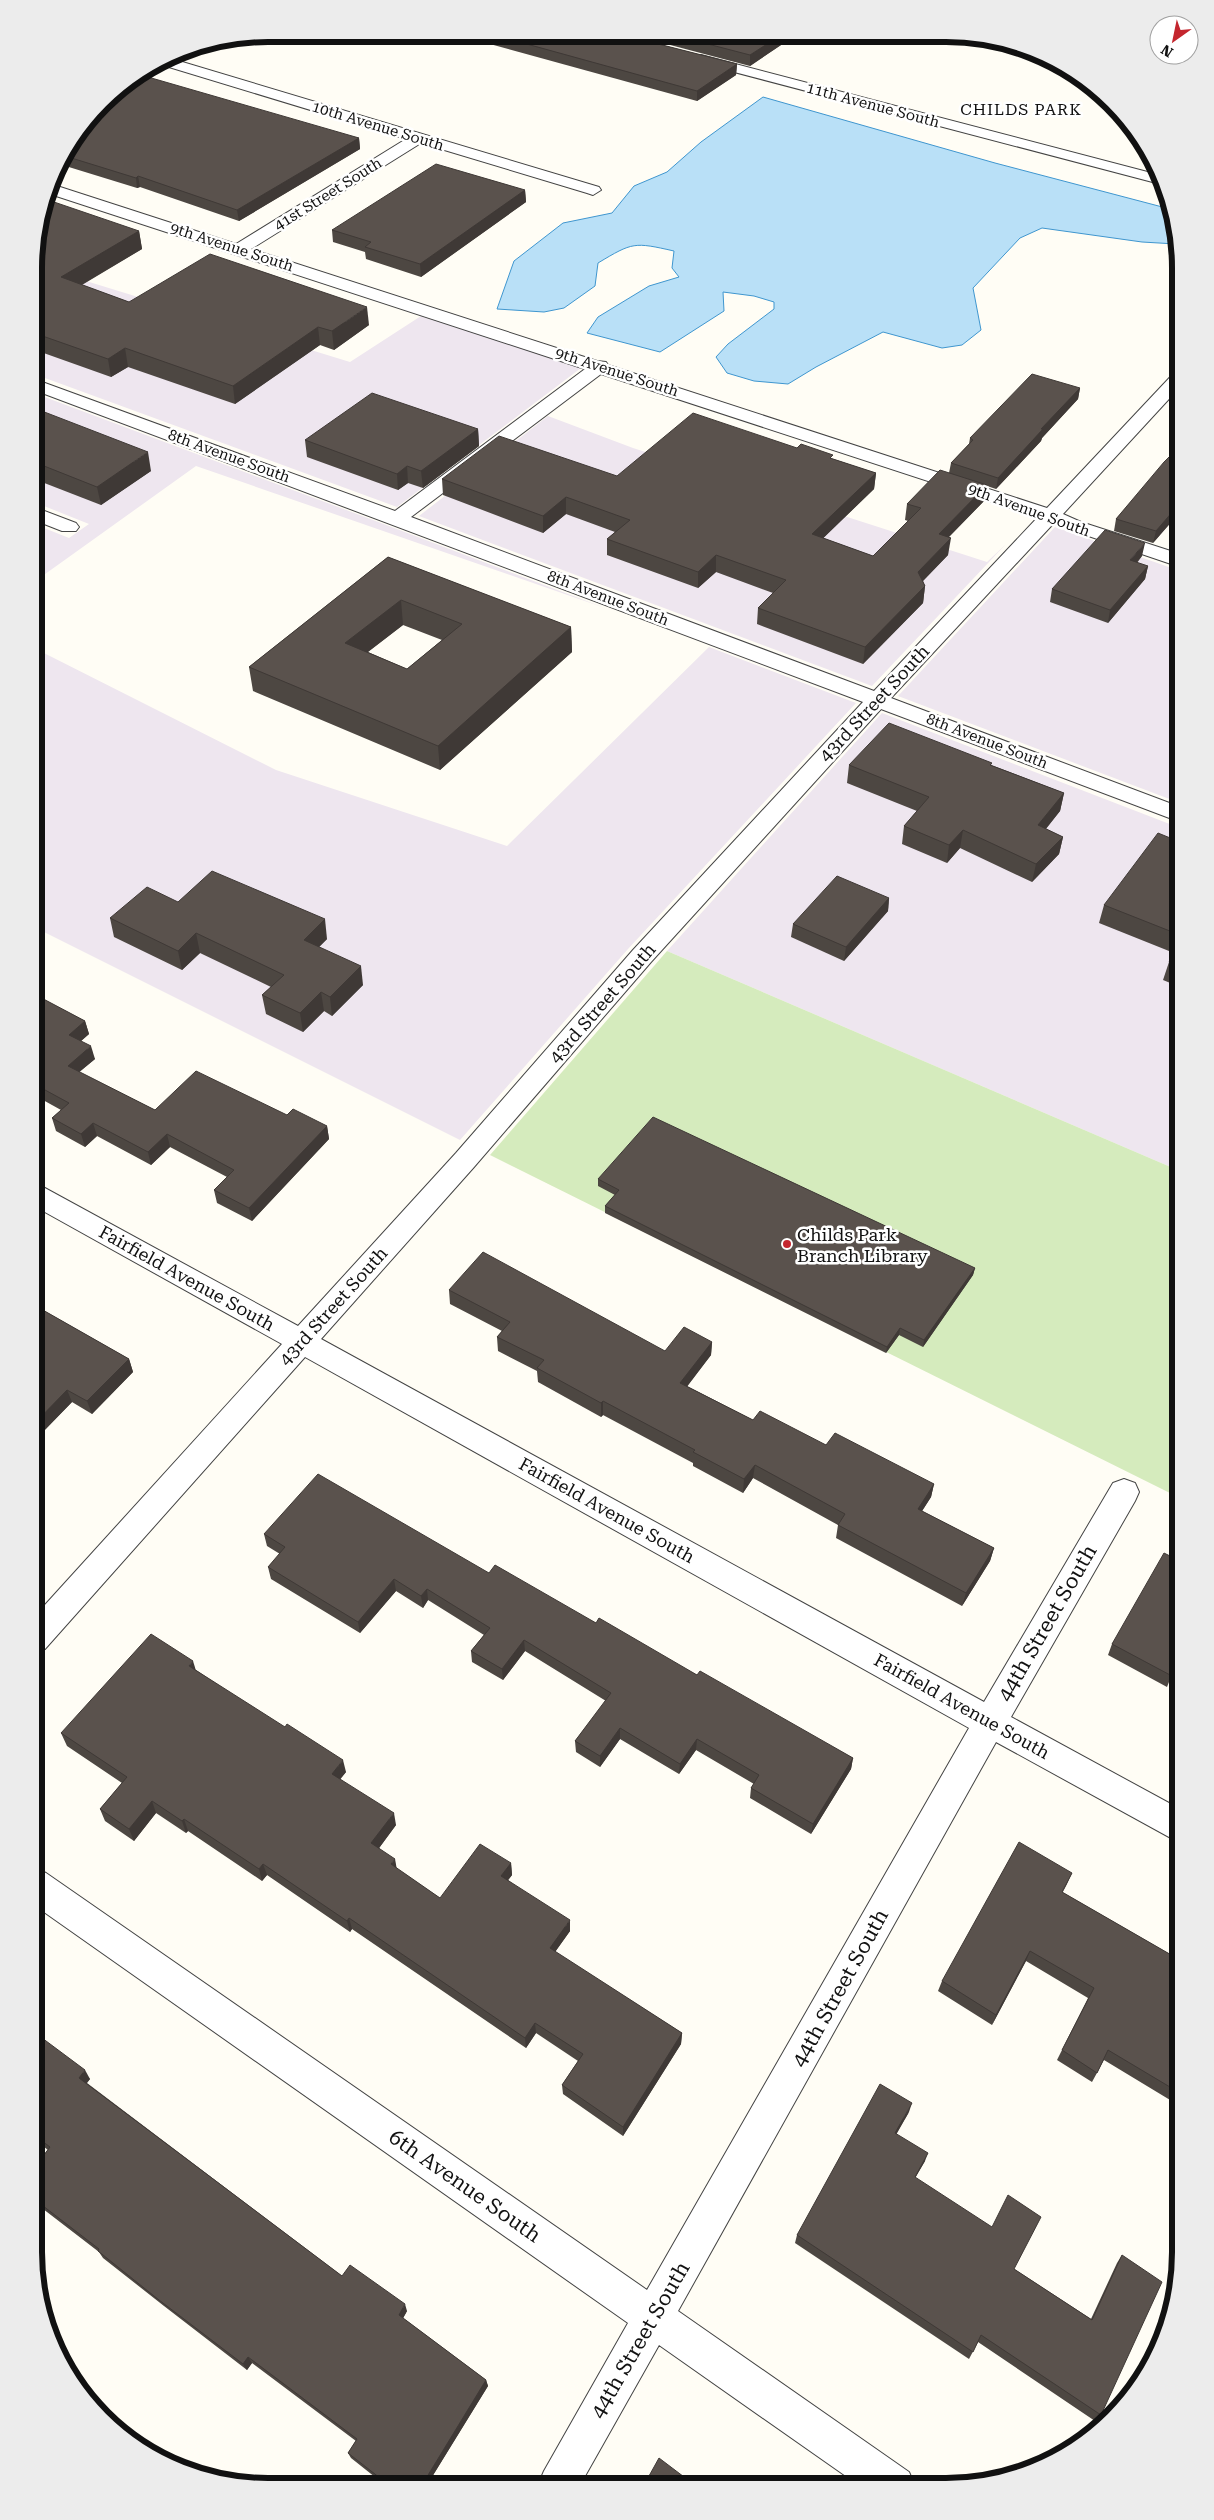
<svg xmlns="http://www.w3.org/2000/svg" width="1214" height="2520" viewBox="0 0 1214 2520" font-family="'Roboto Serif',serif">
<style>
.industrial{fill:#eee6ef}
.green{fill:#d5ebbd}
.water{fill:#b9e0f7;stroke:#3f96cf}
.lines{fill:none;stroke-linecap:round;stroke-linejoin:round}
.minor-casing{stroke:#444;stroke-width:2}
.minor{fill:#fff;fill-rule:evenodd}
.wall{fill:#4d4742;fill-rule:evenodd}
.shaded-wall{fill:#3f3936}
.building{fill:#5a524d;stroke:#3f3936;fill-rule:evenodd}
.poi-dot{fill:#c4262e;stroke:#fff;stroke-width:2}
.labels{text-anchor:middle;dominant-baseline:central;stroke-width:5;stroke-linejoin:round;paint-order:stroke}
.far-street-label{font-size:15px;fill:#111;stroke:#fff}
.far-neighbourhood-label{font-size:16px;letter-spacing:1px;fill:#111;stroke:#fff}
.street-label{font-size:18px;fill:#111;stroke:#fff}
.poi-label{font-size:18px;fill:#111;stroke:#fff;text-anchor:start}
.near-street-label{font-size:21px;fill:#111;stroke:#fff}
.rim{fill:none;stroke:#111;stroke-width:6}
</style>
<rect width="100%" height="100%" fill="#fffdf5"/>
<g class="industrial">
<polygon points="34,265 350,362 421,316 581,368 397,507 34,374"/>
<polygon points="34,393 389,526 605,608 196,466 34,582 34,524 69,538 89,524 34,502"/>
<polygon points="548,416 633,448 987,562 1006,544 872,686 419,516"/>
<polygon points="1055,527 1180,571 1180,803 898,696"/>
<polygon points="709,647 856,703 628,949 460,1140 34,927 34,648 276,770 507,846"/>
<polygon points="882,713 1180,828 1180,1171 667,951"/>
</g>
<polygon class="green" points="667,951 1180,1171 1180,1498 490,1155"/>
<path class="water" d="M763,97L995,163L1170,209L1176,244L1142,242L1042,228L1020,238L973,288L981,330L962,345L942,348L883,332L816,367L788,384L754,381L727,373L716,357L728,344L774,309V302L754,296L723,292L724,311L660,352L587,333L598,317L649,286L679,277L672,268L674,251C634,242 633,242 598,263L595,286L564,308L544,312L497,309L514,261L563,223L612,213L634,186L667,172L701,142Z"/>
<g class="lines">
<g class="minor-casing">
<g id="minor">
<polygon points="701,55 1159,175 1164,185 696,62 694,59 696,56"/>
<path d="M169,58L599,187L601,190L593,195L587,193L421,143L251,249L597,361L606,362L608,365L1047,508L1174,373L1180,372V387L1063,514L1081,522L1180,554V567L1053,524L891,698L1180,807V822L881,709L651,962L474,1167L321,1339L984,1702L1113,1483L1124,1479L1135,1483L1139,1492L1135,1501L1011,1717L1180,1809V1843L996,1742L678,2311L909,2472L915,2486H860L659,2345L580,2485H538L544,2471L628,2323L34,1905V1868L46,1873L647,2290L969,1728L305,1357L45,1649L34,1653V1617L282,1344L34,1206V1184L43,1187L298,1326L456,1153L633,950L863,702L34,390V379L395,511L585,369L50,194L53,185L57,186L236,244L406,139L159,64ZM601,374L1038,517L874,691L411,517Z"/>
<polygon points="34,507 76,523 79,527 76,531 62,531 34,520"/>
</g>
</g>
<use href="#minor" class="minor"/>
</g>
<g class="wall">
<polygon points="457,35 627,36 737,64 736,75 697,101"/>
<polygon points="636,36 781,37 781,45 750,66"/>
<polygon points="113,92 359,138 360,149 239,221 140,187 137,188 59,164"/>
<polygon points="525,190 526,202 421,277 366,259 365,252 333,242 332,230"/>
<polygon points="139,231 142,249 82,285 129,302 369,325 334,350 320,345 235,404 128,367 111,377 38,351 34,353 34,253"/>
<polygon points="1080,388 1078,399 1042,438 1041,441 996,489 987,486 984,501 949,537 948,555 923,581 925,586 923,603 863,664 757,624 758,608 773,593 716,572 698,588 607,555 607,539 615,532 566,514 543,533 443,495 442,479 617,476 797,448 833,459 876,473 874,489 823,538 873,556 908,521 905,520 907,504 949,473 951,463 969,444 970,438"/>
<polygon points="34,408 151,471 101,505 34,479"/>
<polygon points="478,429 479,446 423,488 408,483 398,490 307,457 305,440"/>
<polygon points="1180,446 1180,512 1153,543 1114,531 1116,519"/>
<polygon points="1142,556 1137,563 1148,566 1145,579 1108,623 1050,602 1052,589"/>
<path d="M388,557L571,627L572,652L440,770L253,691L249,667ZM403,625L442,640L407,669L368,652Z"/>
<polygon points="1180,749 1180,764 1176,763"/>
<polygon points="992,763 991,765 1064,793 1060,811 1046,829 1063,837 1059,854 1032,882 960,848 947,863 902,844 904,826 917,811 847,783 849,765"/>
<polygon points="1180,842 1180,987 1163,980 1169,962 1174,953 1099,923 1104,905"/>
<polygon points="889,898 888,911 844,961 791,937 793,924"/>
<polygon points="178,902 327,939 319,947 363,985 332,1016 324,1011 303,1032 266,1014 262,995 271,987 200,953 182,970 114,937 110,918"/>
<polygon points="34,991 37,996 85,1021 89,1034 81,1041 95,1059 79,1072 155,1110 287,1115 327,1126 329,1139 252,1221 217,1203 214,1190 227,1177 170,1147 151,1165 97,1136 85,1147 56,1131 52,1118 61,1110 34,1095"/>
<polygon points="598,1179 975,1268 973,1275 923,1347 899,1335 886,1353 605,1213 605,1206 615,1195 598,1186"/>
<polygon points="449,1290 665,1351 712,1342 711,1355 687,1386 753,1420 826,1445 934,1484 931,1497 922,1511 994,1548 990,1561 962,1606 836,1538 838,1525 753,1478 743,1493 693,1466 693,1463 603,1415 601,1417 538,1382 537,1371 498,1351 497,1337 502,1331 450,1304"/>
<polygon points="34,1305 129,1359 133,1372 92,1414 72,1402 37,1438 34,1437"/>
<polygon points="264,1534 489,1573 596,1623 697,1675 853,1758 851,1769 811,1834 750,1798 751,1788 754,1784 696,1750 679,1774 620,1739 600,1767 576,1752 575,1741 606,1701 525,1651 503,1680 472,1662 471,1651 484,1635 428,1600 423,1608 396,1591 360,1633 271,1579 268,1567 280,1554 267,1546"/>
<polygon points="1180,1561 1180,1688 1169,1682 1167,1687 1108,1655 1112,1644"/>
<polygon points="196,1670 346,1772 340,1779 396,1825 379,1848 396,1868 440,1898 511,1863 512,1875 508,1880 570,1931 555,1952 682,2033 681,2044 623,2136 563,2094 562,2085 578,2061 536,2033 526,2048 352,1929 350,1932 267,1875 262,1881 188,1831 186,1833 156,1813 134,1841 105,1821 100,1809 122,1783 67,1746 61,1733"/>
<polygon points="1072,1873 1062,1892 1180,1960 1180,2106 1104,2060 1092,2082 1057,2060 1088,1998 1026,1961 992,2025 938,1991 942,1981"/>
<polygon points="34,2032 90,2079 87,2083 342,2276 407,2311 403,2318 486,2380 488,2386 427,2485 385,2485 351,2458 348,2453 356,2441 252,2363 247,2370 164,2306 103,2258 99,2252 34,2202 34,2168 48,2150 34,2139"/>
<polygon points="909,2112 896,2134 925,2161 915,2178 1014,2269 1091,2319 1117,2263 1122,2255 1101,2415 1095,2421 978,2342 969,2359 795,2243 797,2235"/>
</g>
<g class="shaded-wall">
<polygon points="778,37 781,37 781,45 750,66 750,55"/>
<polygon points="737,64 736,75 697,101 697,91"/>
<polygon points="359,138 360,149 239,221 237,210"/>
<polygon points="138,176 140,187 137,188 136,178"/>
<polygon points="525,190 526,202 421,277 420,264"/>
<polygon points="139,231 142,249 64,295 61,277"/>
<polygon points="367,307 369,325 334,350 332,331"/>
<polygon points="318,327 320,345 235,404 233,386"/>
<polygon points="34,333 38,351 35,353 34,351"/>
<polygon points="125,348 128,367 111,377 108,359"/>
<polygon points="1080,388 1078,399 1042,438 1041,441 996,489 998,478 1041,429"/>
<polygon points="478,429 479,446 423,488 421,471"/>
<polygon points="148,452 151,471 101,505 97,487"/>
<polygon points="407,466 408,483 398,490 397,474"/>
<polygon points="876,473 874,489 810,551 812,534"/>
<polygon points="987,485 984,501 936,550 939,534"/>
<polygon points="566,497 566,514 543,533 543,516"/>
<polygon points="1180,503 1180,512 1153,543 1156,531"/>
<polygon points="951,538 948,555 916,588 918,572"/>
<polygon points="1145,543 1142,556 1127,573 1130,560"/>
<polygon points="716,555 716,572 698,588 698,572"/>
<polygon points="1148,566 1145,579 1108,623 1110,610"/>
<polygon points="925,586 923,603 863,664 865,647"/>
<polygon points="401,600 403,625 348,667 345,643"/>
<polygon points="571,627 572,652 440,770 438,746"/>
<polygon points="1064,793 1060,811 1034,843 1038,825"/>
<polygon points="963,830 960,848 947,863 949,845"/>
<polygon points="1063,837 1059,854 1032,882 1036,864"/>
<polygon points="889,898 888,911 844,961 846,947"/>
<polygon points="325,919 327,939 307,959 304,940"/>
<polygon points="196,933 200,953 182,970 178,951"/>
<polygon points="361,966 363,985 332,1016 330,997"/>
<polygon points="321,992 324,1011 303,1032 300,1013"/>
<polygon points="85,1021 89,1034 73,1048 69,1035"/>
<polygon points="91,1046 95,1059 71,1079 68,1066"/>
<polygon points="93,1123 97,1136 85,1147 81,1134"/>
<polygon points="327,1126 329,1139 252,1221 249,1208"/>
<polygon points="167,1134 170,1147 151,1165 148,1152"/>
<polygon points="975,1268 973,1275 923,1347 924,1340"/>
<polygon points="900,1328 899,1335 886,1353 887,1347"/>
<polygon points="712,1342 711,1355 680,1396 680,1383"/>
<polygon points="129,1359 133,1372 92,1414 87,1401"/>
<polygon points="67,1390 72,1402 37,1438 34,1431 34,1424"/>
<polygon points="603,1401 603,1415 601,1417 601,1403"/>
<polygon points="755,1465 753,1478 743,1493 744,1479"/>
<polygon points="934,1484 931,1497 915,1522 918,1509"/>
<polygon points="994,1548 990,1561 962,1606 966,1593"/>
<polygon points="394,1579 396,1591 360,1633 358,1622"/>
<polygon points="427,1589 428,1600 423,1608 421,1596"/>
<polygon points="524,1640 525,1651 503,1680 502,1669"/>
<polygon points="193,1661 197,1674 189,1666"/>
<polygon points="620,1728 620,1739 600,1767 600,1756"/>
<polygon points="697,1739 696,1750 679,1774 680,1764"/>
<polygon points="853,1758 851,1769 811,1834 813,1824"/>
<polygon points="343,1760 346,1772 335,1786 332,1774"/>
<polygon points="152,1801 156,1813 134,1841 129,1829"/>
<polygon points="394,1813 396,1825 374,1855 371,1843"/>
<polygon points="184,1819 188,1831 186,1833 182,1821"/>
<polygon points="395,1859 397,1870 391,1864"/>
<polygon points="511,1863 512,1875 502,1888 501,1876"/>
<polygon points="263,1864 267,1875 262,1881 259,1869"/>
<polygon points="1072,1873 1067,1884 1057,1903 1062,1892"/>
<polygon points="349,1918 352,1929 350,1932 347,1921"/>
<polygon points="570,1920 570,1931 550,1959 550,1948"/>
<polygon points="1030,1951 1026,1961 992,2025 996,2015"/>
<polygon points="535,2023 536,2033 526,2048 525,2038"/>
<polygon points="682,2033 681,2044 623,2136 623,2127"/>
<polygon points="85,2070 90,2079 84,2086 79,2078"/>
<polygon points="912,2103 909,2112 892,2142 895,2133"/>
<polygon points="928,2153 925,2161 911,2185 915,2177"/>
<polygon points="405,2304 407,2311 401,2322 399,2315"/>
<polygon points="248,2357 252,2363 247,2370 243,2364"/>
<polygon points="486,2380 488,2386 427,2485 422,2485"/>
</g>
<g class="building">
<polygon points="494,35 627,36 737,64 697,91"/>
<polygon points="677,36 778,37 750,55"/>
<polygon points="141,75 359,138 237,210 138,176 136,178 65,156 113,92"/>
<polygon points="436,164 525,190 420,264 365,247 371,242 332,230"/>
<polygon points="54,202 139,231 61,277 129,302 210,254 367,307 332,331 318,327 233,386 125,348 108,359 34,333 34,253 47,207"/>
<polygon points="1032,374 1080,388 1041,429 1043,429 998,478 951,463 973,440 970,438"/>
<polygon points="372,393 478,429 421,471 407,466 397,474 305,440"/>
<polygon points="34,408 148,452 97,487 34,462"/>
<polygon points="693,413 797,448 801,444 833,455 830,458 876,473 812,534 873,556 921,508 907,504 940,470 987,485 939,534 951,538 918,572 925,586 865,647 758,608 786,580 716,555 698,572 607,539 630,520 566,497 543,516 442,479 499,436 617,476"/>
<polygon points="1180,446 1180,503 1156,531 1116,519 1164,462"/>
<polygon points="1105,530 1145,543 1130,560 1148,566 1110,610 1052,589"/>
<path d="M388,557L571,627L438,746L249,667ZM401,600L462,624L407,669L345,643Z"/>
<polygon points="889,723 992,763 990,765 1064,793 1038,825 1063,837 1036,864 963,830 949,845 904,826 929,797 849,765"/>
<polygon points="1158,833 1180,842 1180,935 1104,905"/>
<polygon points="212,871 325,919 304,940 361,966 330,997 321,992 300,1013 262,995 284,975 196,933 178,951 110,918 147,887 178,902"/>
<polygon points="837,876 889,898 846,947 793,924"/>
<polygon points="1180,945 1180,966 1169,962"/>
<polygon points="34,994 85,1021 69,1035 91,1046 68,1066 155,1110 196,1071 287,1115 293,1109 327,1126 249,1208 214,1190 234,1170 167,1134 148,1152 93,1123 81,1134 52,1118 69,1103 34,1084"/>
<polygon points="653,1117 975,1268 924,1340 900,1328 887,1347 605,1206 619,1190 598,1179"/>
<polygon points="483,1252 665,1351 684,1327 712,1342 680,1383 753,1420 760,1411 826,1445 835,1433 934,1484 918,1509 994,1548 966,1593 838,1525 845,1514 755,1465 744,1479 693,1452 695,1450 603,1401 601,1403 537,1368 544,1360 497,1337 510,1322 449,1290"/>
<polygon points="34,1305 129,1359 87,1401 67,1390 34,1424"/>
<polygon points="318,1474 489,1573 495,1565 596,1623 599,1618 697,1675 700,1671 853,1758 813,1824 751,1788 759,1775 697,1739 680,1764 620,1728 600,1756 575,1741 611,1693 524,1640 502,1669 471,1651 490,1628 427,1589 421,1596 394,1579 358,1622 268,1567 285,1547 264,1534"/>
<polygon points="1164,1553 1180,1561 1180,1674 1174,1671 1172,1676 1112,1644"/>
<polygon points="151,1634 193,1661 189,1666 285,1727 287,1724 343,1760 332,1774 394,1813 371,1843 395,1859 391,1864 440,1898 480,1844 511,1863 501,1876 570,1920 550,1948 682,2033 623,2127 562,2085 583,2054 535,2023 525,2038 349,1918 347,1921 263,1864 259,1869 184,1819 182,1821 152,1801 129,1829 100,1809 127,1777 61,1733"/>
<polygon points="1019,1842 1072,1873 1062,1892 1180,1960 1180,2093 1108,2050 1097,2073 1062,2050 1094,1988 1030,1951 996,2015 942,1981"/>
<polygon points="34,2032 85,2070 79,2078 342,2276 350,2265 405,2304 399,2315 486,2380 422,2485 389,2485 348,2453 357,2439 248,2357 243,2364 159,2300 98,2251 99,2249 34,2199 34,2168 50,2147 34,2135"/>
<polygon points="880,2084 912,2103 895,2133 928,2153 915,2177 992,2227 1008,2195 1041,2217 1014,2269 1092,2320 1122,2255 1162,2282 1101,2415 981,2335 973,2352 797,2235"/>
<polygon points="659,2458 696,2486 644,2485"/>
</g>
<circle class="poi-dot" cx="787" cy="1244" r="5"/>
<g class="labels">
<g class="far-street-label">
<text transform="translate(873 105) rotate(15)">11th Avenue South</text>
<text transform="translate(378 126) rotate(17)">10th Avenue South</text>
<text transform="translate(328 194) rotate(-32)">41st Street South</text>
<text transform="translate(232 247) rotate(18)">9th Avenue South</text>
<text transform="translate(617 372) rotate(18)">9th Avenue South</text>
<text transform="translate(229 456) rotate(20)">8th Avenue South</text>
<text transform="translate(1029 510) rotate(20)">9th Avenue South</text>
<text transform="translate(608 598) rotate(21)">8th Avenue South</text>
<text transform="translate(987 741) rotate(21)">8th Avenue South</text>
</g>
<g class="far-neighbourhood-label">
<text x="1021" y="109">CHILDS PARK</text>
</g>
<g class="street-label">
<text transform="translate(874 703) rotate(-47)">43rd Street South</text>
<text transform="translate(602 1003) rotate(-49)">43rd Street South</text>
<text transform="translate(187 1278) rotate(29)">Fairfield Avenue South</text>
<text transform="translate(333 1306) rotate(-48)">43rd Street South</text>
<text transform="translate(607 1510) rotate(29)">Fairfield Avenue South</text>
<text transform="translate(962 1706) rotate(29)">Fairfield Avenue South</text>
</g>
<g class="poi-label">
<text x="797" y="1234">Childs Park<tspan x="797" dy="21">Branch Library</tspan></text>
</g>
<g class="near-street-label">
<text transform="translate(1047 1623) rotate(-60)">44th Street South</text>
<text transform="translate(840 1988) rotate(-61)">44th Street South</text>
<text transform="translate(465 2186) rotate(35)">6th Avenue South</text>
<text transform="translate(640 2340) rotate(-60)">44th Street South</text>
</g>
</g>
<path d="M0 0H1214V2520H0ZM268 42H946A226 226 0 0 1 1172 268V2252A226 226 0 0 1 946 2478H268A226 226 0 0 1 42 2252V268A226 226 0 0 1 268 42Z" fill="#ececec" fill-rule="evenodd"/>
<path class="rim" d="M268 42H946A226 226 0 0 1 1172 268V2252A226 226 0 0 1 946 2478H268A226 226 0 0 1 42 2252V268A226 226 0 0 1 268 42Z"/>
<g transform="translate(1174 40) rotate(213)"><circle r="24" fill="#ffffff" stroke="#a0a0a0"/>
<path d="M0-4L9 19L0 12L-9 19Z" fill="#c4262e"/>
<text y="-8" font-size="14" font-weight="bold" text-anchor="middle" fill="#111111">N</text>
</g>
</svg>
